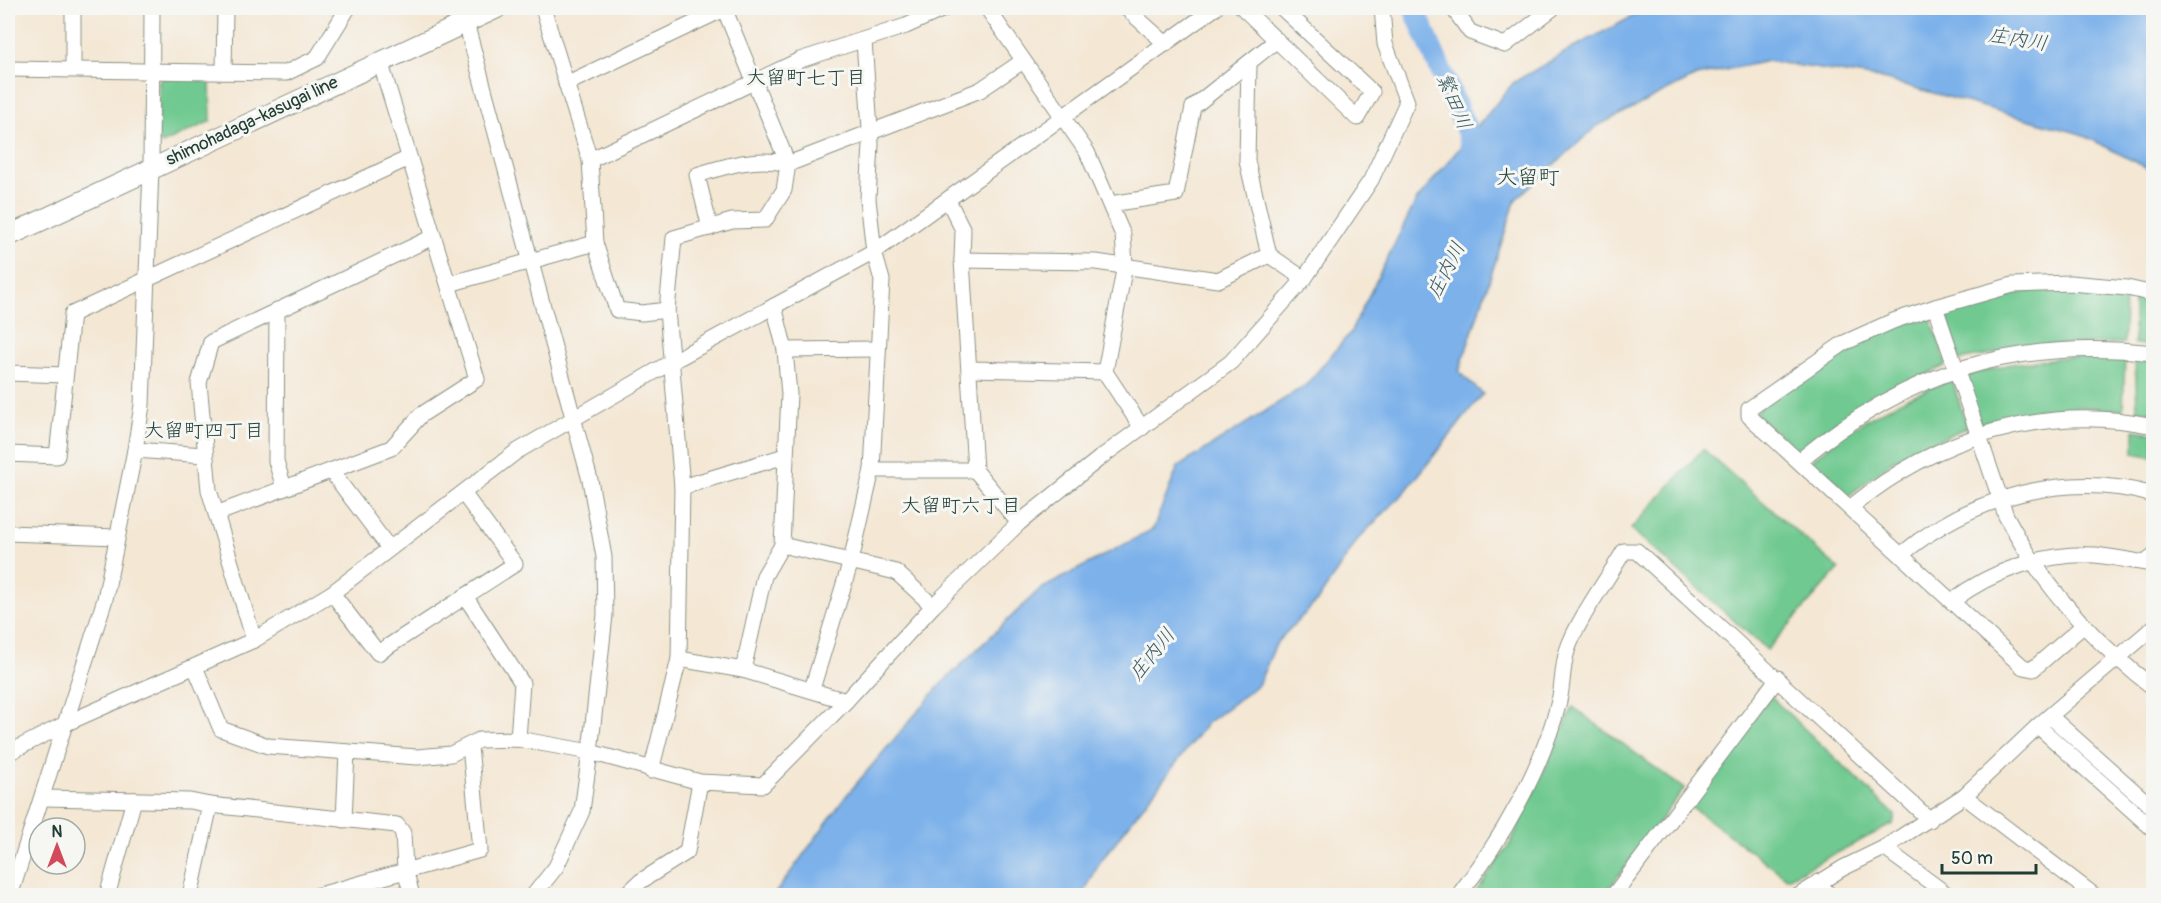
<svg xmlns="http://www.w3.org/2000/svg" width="2161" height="903" viewBox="0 0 2161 903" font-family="Pangolin,'Klee One',sans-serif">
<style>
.green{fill:#70c990;stroke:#488362;stroke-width:1.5}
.water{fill:#7cb1ea;stroke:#4e778f;stroke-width:1.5}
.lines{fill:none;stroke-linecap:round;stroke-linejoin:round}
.river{stroke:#7cb1ea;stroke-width:22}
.minor-casing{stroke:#8a9284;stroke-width:17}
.major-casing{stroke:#8a9284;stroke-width:22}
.minor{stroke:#fff;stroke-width:15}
.major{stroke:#fff;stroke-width:20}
.labels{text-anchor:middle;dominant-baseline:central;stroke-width:6;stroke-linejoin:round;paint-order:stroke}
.street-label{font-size:18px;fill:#1f3d34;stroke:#f6f6f2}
.water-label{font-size:20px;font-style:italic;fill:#365a62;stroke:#f6f6f2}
.neighbourhood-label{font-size:20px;fill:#1f3d34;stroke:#f6f6f2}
.quarter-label{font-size:21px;fill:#1f3d34;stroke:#f6f6f2}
</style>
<rect width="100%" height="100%" fill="#f6f6f2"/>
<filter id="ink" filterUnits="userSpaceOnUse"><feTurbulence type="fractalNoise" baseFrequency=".0167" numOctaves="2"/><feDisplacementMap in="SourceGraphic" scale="12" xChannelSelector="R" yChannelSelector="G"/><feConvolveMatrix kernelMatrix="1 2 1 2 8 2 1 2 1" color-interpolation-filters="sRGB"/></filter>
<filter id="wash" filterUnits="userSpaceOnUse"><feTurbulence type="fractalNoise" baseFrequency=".008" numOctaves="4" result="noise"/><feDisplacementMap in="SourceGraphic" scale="24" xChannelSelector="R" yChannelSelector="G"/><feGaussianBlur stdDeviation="1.35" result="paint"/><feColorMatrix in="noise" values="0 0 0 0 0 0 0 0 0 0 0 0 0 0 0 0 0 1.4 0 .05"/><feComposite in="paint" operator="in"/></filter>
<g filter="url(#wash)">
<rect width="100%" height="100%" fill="#f4e7d4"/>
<g class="green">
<polygon points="163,78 210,78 211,121 162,144 158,141 159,81"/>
<polygon points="2041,289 2125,293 2124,343 2040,345 1960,360 1946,314 1982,300"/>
<polygon points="2134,295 2153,299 2153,346 2134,344"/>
<polygon points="1930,316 1947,365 1868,401 1797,451 1754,413 1792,381 1879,330"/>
<polygon points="2066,357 2125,358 2123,410 2076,407 2038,410 1980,423 1964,376 2011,364"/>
<polygon points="2135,359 2153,363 2153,413 2137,410"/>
<polygon points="1952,379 1967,427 1891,462 1846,498 1808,463 1849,430 1898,402"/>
<polygon points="2134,430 2153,433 2153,457 2134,453"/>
<polygon points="1703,449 1839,569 1767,650 1631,529"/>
<polygon points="1771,697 1895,815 1893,824 1787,878 1686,803"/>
<polygon points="1573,707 1684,789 1604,895 1473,896 1510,844"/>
</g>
<polygon class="water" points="1649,8 2153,8 2153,171 2081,134 1879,78 1768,61 1696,76 1597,126 1516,199 1459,372 1483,394 1405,492 1358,539 1318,600 1277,642 1258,685 1207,723 1100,862 1083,895 774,895 846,796 941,684 1039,590 1153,529 1178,467 1306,385 1350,333 1416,201 1514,82 1578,45"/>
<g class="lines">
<polyline class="river" points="1414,8 1467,131 1477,166"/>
</g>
</g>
<g filter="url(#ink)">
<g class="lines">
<g class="minor-casing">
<g id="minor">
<polyline points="462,8 590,480 604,557 605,615 590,752 582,811 556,867 533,896"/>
<polyline points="543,8 590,160 595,243 617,310 642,313 667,310"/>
<polyline points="987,8 1087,152 1123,235 1125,265 1105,372 1142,428"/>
<polyline points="1126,8 1166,44"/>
<polyline points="1243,8 1357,118 1372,92 1282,8"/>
<polyline points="1453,8 1470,32 1505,45 1553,8"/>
<polyline points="1249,64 1247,161 1269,255 1304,279"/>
<polyline points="8,69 286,73 317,58 348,8"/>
<polyline points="73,69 73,8"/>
<polyline points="224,72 225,8"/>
<polyline points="566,84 726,8"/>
<polyline points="590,160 800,60 906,26 946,8"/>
<polyline points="948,200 963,230 962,260 975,470 1019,523"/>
<polyline points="1110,204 1176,194 1193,107 1277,40"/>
<path d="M710,228L697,175C726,166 757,156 788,164L980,90L1023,61"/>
<polyline points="962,260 1096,262 1218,280 1269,255"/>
<polyline points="449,284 595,243"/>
<path d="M1935,307L2006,516C2041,583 2093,642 2154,688"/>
<polyline points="277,310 276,461 284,488"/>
<polyline points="785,350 878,349"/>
<polyline points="970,369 1105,372"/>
<polyline points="8,373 65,375"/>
<polyline points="135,450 204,455"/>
<polyline points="8,454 57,456 72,314 409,158"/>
<path d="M1800,460C1909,371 2013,338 2154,353"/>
<polyline points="872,470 975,470"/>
<polyline points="331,471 389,548"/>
<polyline points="682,487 785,456"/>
<path d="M1851,507C1937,437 2043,403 2154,426"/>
<polyline points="216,514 391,448 421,415 477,379 380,61"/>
<polyline points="8,533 117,537"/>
<polyline points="782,545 896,572 933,606"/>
<path d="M1902,554C1970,497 2066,470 2154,495"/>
<polyline points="332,593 378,653 515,564 463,493"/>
<polyline points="465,596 522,683 518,739"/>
<path d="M1952,601C1991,571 2045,552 2095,555C2112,557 2129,560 2145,563L2154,556"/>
<polyline points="2084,625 2033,669 2023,667 1749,416 1749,409 1844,343 1893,321 1935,307 2013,285 2070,283 2127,288 2154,294"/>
<polyline points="254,640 209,490 199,383 211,342 433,237"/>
<polyline points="679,659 743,670 846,701 933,606 1019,523 1100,458 1231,362 1304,279 1371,180 1407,102 1385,44 1382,8"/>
<polyline points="195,667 221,729 268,746 417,757 451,754 479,740 518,739 590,752 700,782 763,785 846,701"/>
<polyline points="743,670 764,576 782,545 789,394 785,350 774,306"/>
<polyline points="812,689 851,561 872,470 882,280 874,252 868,199 871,144 864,40"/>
<polyline points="2050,716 2154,809"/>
<polyline points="2038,726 2154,830"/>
<polyline points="8,753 67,723 254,640 332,593 516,452 673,361 874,252 1215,8"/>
<polyline points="651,771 679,659 682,487 667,310 674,238 732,221 765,220 784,190 788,164 724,8"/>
<polyline points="1964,796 2095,896"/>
<polyline points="43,798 190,801 210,805 397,825 403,833 405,869 412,896"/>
<polyline points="344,820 347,752"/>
<polyline points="1884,848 1949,896"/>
<polyline points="1818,882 1830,896"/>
<polyline points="10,896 105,599 135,450 142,405 151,169 152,8"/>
<polyline points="107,896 134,800"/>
<polyline points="190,896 210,805"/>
<polyline points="316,896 480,850 470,746"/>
<polyline points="625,896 641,881 687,852 700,782"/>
<path d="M1458,896C1500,842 1543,768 1559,701C1563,685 1562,667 1567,651C1577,620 1607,580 1624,551H1637L1930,820"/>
<polyline points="1613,896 1778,678"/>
<polyline points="1798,896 1843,868 1884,848 1964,796 2038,726 2154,627"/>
</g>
</g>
<g class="major-casing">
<polyline id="major" points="8,236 497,8"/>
</g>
<use href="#minor" class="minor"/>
<use href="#major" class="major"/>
</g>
</g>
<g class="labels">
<g class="street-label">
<text transform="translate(252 121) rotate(-25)">shimohadaga-kasugai line</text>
</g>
<g class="water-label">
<text transform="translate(2018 39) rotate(9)">庄内川</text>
<text transform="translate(1454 101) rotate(67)">繁田川</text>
<text transform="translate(1446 270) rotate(-63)">庄内川</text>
<text transform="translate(1152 654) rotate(-51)">庄内川</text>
</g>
<g class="neighbourhood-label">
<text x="806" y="77">大留町七丁目</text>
<text x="204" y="430">大留町四丁目</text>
<text x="961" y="505">大留町六丁目</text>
</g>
<g class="quarter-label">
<text x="1528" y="177">大留町</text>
</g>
</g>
<rect width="2161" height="903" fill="none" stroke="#f6f6f2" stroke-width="30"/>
<g transform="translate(57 846)"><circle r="28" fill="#f6f6f2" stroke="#a0aca6" stroke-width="1.5"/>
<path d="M0-4.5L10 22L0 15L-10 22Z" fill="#d1495b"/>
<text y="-9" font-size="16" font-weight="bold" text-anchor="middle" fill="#1f3d34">N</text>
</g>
<path d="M1942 864v9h94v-9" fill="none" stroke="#1f3d34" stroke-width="3"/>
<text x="1951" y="864" font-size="18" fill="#1f3d34" stroke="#f6f6f2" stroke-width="4.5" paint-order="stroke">50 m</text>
</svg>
